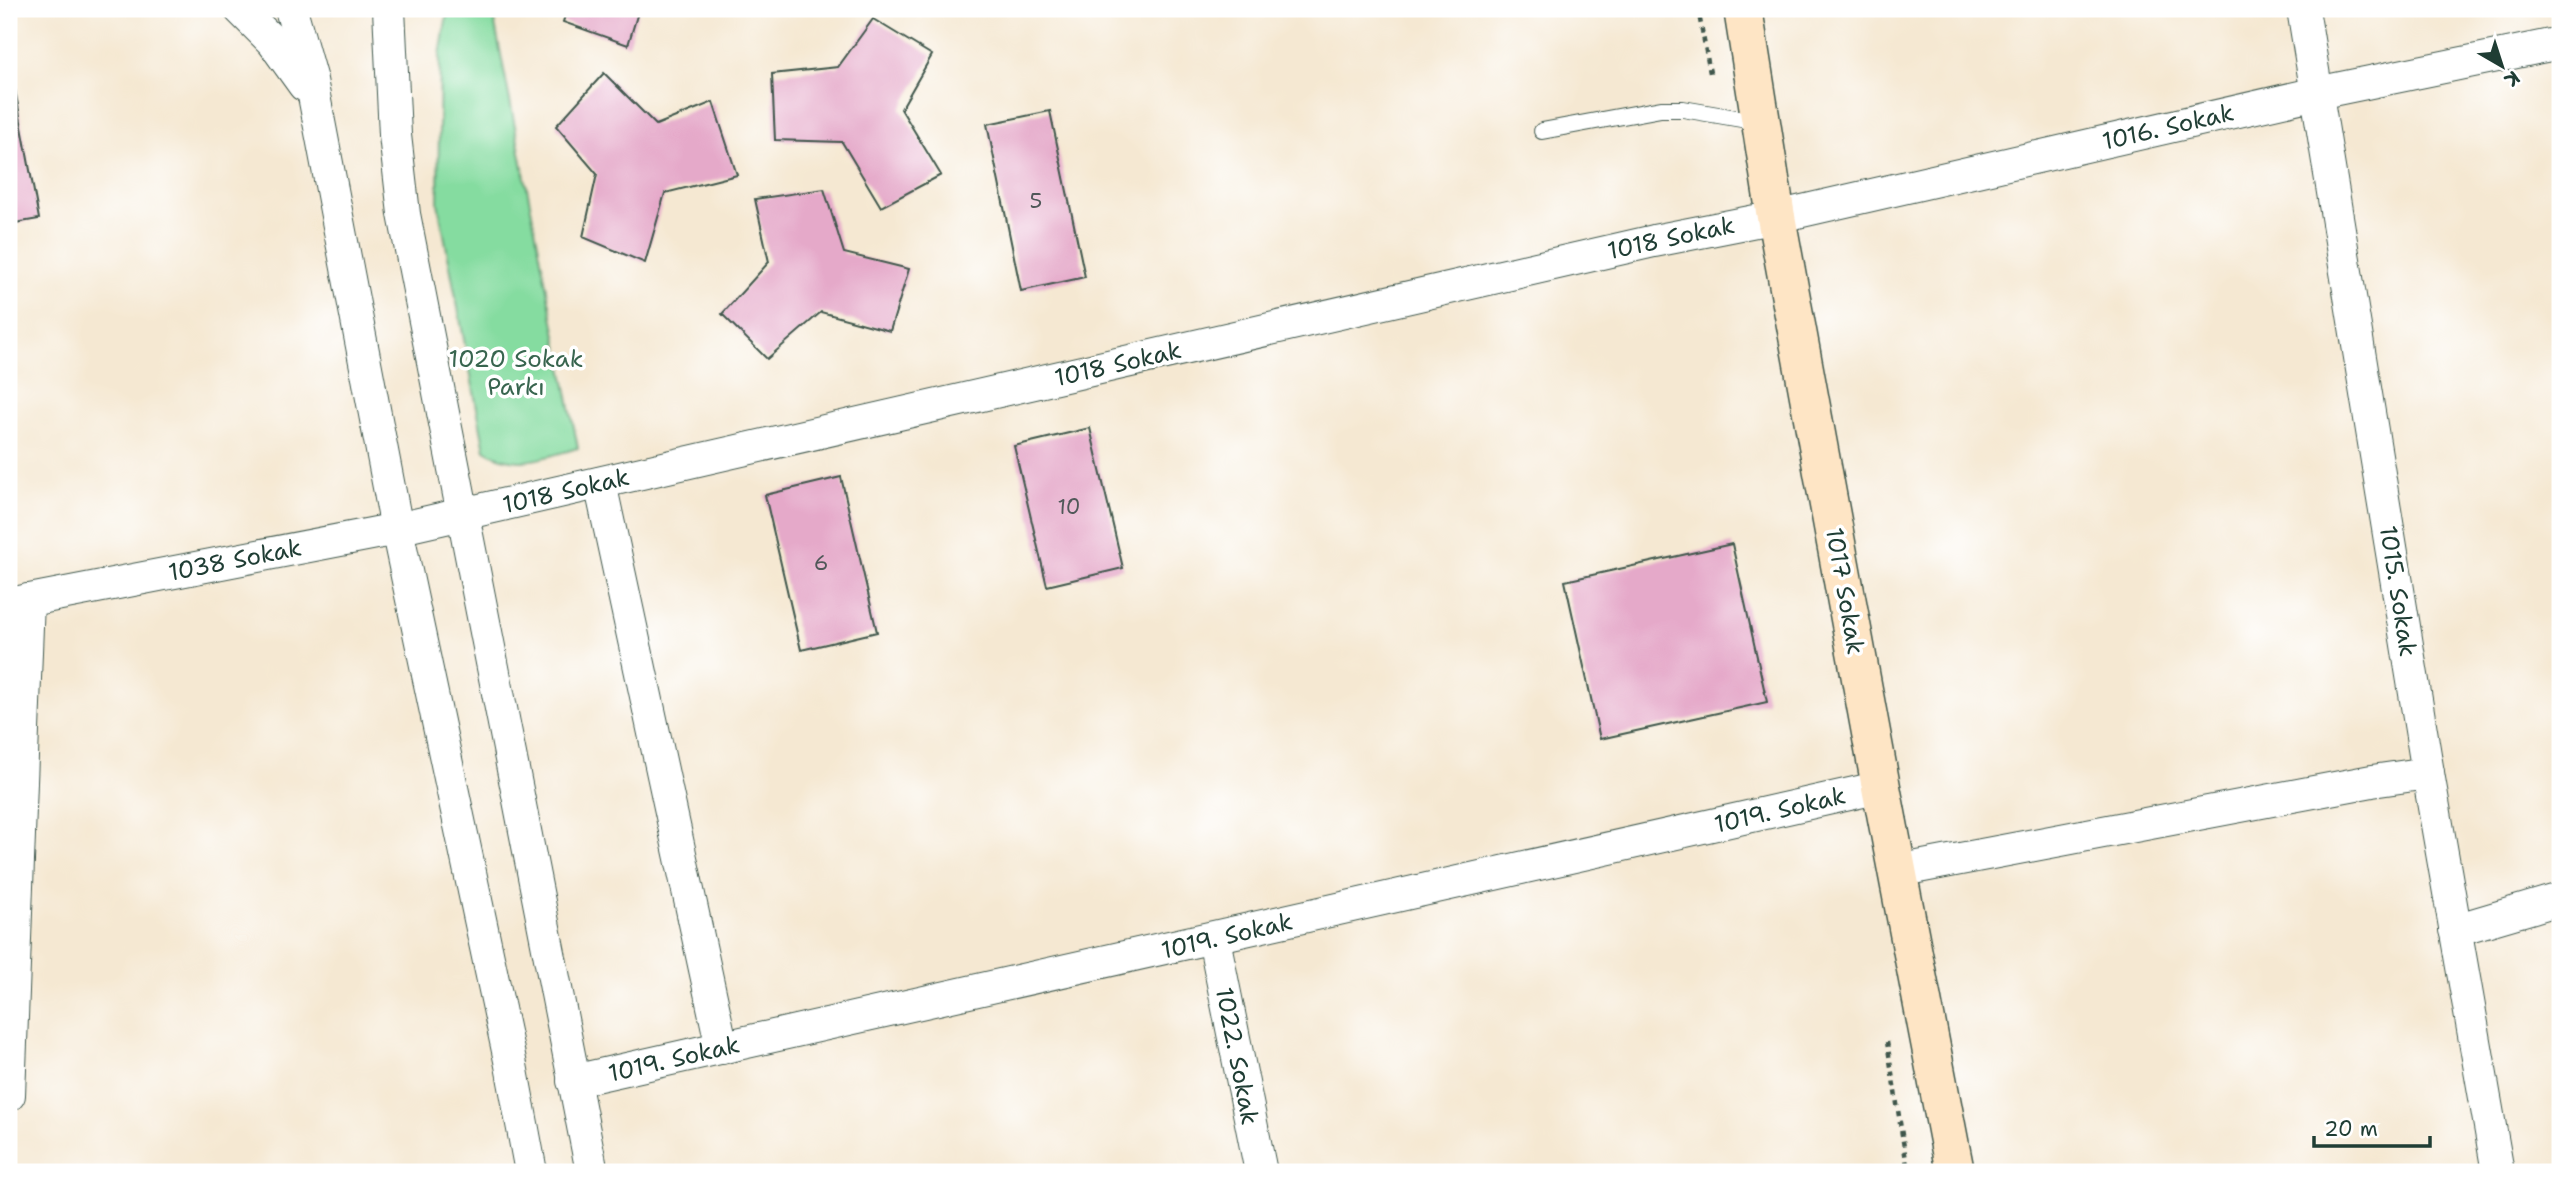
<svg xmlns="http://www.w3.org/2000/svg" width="2569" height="1181" viewBox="0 0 2569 1181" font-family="'Shantell Sans',sans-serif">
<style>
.green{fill:#85dca0;stroke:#528c6a;stroke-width:2}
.building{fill:#e5a9c9}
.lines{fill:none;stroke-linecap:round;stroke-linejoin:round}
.lane-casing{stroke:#3f574c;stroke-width:18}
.street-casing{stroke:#3f574c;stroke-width:34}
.secondary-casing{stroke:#3f574c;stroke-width:41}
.path{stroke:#3f574c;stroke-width:4.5;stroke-dasharray:5 5;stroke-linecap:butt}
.lane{stroke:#fff;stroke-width:16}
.street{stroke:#fff;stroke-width:32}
.secondary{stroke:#fee5c5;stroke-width:38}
.labels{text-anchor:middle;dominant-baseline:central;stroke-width:7;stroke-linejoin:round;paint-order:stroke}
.number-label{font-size:21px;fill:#505859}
.street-label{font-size:24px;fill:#1f3d34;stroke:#fff}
.park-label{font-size:24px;fill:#38654f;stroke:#fff}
</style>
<rect width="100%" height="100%" fill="#fff"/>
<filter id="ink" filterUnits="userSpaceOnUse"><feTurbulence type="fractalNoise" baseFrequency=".0143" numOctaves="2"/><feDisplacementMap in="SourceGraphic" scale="14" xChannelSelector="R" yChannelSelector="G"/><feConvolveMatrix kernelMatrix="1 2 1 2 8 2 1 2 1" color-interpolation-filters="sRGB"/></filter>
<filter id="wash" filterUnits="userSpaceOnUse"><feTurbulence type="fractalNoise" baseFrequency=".00686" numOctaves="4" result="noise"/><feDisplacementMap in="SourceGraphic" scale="28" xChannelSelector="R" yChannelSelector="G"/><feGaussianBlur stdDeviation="1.57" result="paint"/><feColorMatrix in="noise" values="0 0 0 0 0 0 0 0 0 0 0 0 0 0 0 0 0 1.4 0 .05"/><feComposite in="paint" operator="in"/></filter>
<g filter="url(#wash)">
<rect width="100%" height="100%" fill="#f5e8d2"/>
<path class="green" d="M448,9H492L578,448C544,457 517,471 485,450L438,203L440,55Z"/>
<g id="blocks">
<g class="building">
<polygon points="567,9 639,9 628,45 563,22"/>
<polygon points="873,19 932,55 901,109 941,175 881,207 842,142 775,140 772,74 838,67"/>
<polygon points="9,57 39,219 9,224"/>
<polygon points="604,73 656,125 713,102 737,175 665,193 645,263 583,237 597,174 556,126"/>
<polygon points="1050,111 1085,277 1021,291 987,124"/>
<polygon points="824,189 844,253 909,269 890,331 821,312 767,359 722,314 769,262 755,199"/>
<polygon points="1090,428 1123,568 1047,586 1014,446"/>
<polygon points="841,477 877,632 801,650 765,495"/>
<polygon points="1732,544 1767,702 1600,739 1565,581"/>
</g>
</g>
</g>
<g filter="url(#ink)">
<use href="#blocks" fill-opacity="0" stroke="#3f574c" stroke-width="2"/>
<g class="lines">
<g class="lane-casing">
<polyline id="lane" points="1542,131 1661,109 1683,109 1759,122"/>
</g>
<g class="street-casing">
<g id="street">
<polyline points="240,9 273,42 304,85"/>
<polyline points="291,9 311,80 397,529 511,1065 531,1172"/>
<polyline points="389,9 395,135 404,214 592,1172"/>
<polyline points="2303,9 2428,773 2498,1172"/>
<polyline points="600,483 722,1048"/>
<polyline points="9,604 397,529 1654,241 1776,217 2317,93 2560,43"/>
<polyline points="1897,871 2372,781 2428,773"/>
<polyline points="2455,930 2560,899"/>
<polyline points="1214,939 1261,1172"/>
<polyline points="573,1081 1881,787"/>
<polyline points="9,1095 28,600"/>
</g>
</g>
<g class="secondary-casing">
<polyline id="secondary" points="1743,9 1776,217 1881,787 1955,1172"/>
</g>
<g class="path">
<polyline points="1698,9 1710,73"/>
<polyline points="1887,1042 1908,1172"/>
</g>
<use href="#lane" class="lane"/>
<use href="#street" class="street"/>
<use href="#secondary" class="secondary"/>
</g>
</g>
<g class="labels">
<g class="number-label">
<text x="1036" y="201">5</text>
<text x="1069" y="507">10</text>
<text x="821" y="563">6</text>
</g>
<g class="street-label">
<text transform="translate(2168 127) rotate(-13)">1016. Sokak</text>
<text transform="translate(1671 238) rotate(-12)">1018 Sokak</text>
<text transform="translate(1118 364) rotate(-13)">1018 Sokak</text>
<text transform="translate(566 491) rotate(-13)">1018 Sokak</text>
<text transform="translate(235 560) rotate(-11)">1038 Sokak</text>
<text transform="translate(1845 591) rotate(80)">1017 Sokak</text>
<text transform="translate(2398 591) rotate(81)">1015. Sokak</text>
<text transform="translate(1780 810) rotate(-13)">1019. Sokak</text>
<text transform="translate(1227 936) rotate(-13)">1019. Sokak</text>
<text transform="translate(1237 1056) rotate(79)">1022. Sokak</text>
<text transform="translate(674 1059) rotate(-13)">1019. Sokak</text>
</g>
<g class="park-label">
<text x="516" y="359">1020 Sokak<tspan x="516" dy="28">Parkı</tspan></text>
</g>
</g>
<rect width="2569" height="1181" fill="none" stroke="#fff" stroke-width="35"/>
<g transform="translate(2502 66) rotate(141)" stroke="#ffffff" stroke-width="5" paint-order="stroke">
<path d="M0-5L12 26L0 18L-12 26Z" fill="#1f3d34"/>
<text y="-10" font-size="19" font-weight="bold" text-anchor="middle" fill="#1f3d34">K</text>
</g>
<path d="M2314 1136v10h116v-10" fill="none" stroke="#1f3d34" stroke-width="3.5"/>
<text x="2324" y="1136" font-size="21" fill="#1f3d34" stroke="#ffffff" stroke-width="5" paint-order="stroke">20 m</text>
</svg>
